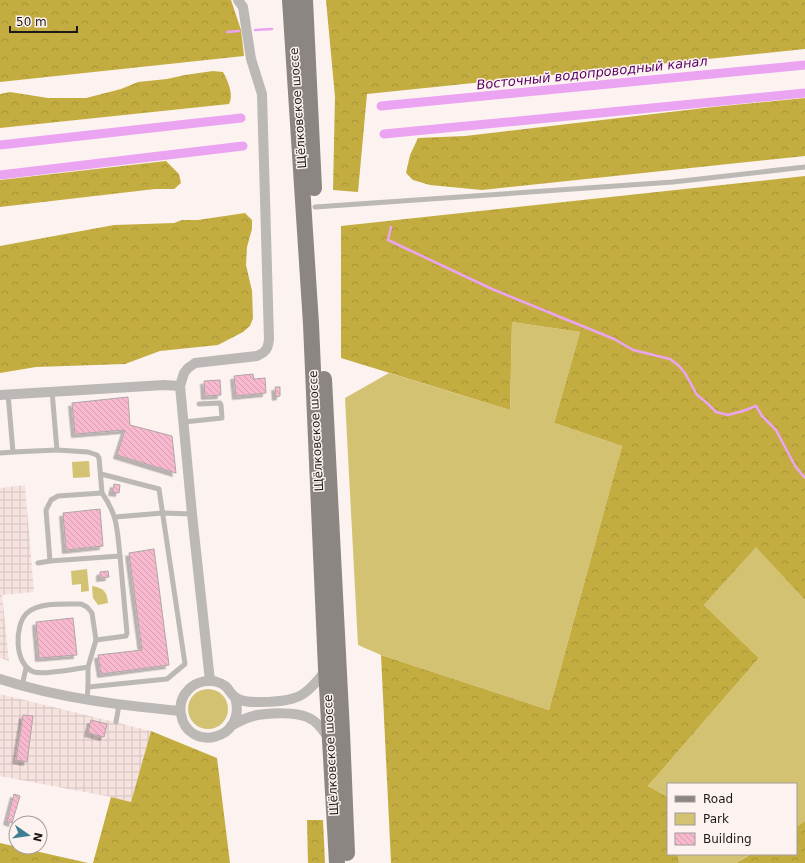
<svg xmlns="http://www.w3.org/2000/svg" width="805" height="863" viewBox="0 0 805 863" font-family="'DejaVu Sans',sans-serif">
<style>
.industrial{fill:url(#industrial-grid)}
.green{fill:#d3c272}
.forest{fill:url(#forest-crowns)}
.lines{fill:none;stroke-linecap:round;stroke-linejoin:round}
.stream{stroke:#eaa4f2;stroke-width:2.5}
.canal{stroke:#eaa4f2;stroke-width:9}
.building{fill:url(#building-back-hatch);stroke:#afa5a8;filter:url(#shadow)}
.lane{stroke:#bbb8b5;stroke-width:5}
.street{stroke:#bbb8b5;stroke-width:10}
.primary{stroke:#8b8681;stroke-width:16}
.labels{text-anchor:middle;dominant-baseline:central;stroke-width:3;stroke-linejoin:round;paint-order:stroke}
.street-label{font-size:12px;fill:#1d1918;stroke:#fcf2f0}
.water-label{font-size:13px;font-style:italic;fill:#590064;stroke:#fcf2f0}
</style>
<defs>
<pattern id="industrial-grid" width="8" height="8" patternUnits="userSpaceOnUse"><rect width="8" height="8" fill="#f6e3df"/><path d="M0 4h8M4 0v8" fill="none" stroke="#d2c2bf"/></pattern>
<pattern id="forest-crowns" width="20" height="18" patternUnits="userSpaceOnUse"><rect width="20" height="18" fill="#c4ad40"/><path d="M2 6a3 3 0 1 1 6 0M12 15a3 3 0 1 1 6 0" fill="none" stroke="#a89437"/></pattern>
<pattern id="building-back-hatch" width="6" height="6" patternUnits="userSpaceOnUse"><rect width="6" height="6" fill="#f8b9cf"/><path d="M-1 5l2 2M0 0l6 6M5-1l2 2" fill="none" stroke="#d49eb1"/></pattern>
<filter id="shadow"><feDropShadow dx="-3.5" dy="3.5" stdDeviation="0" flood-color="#0004"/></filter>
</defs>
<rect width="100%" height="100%" fill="#fcf2f0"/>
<g class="industrial">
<polygon points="25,485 34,592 2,595 9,661 0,658 0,488"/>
<polygon points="0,694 151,731 131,802 111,797 0,776"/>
</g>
<g class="green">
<polygon points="512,322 580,332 554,423 622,446 549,710 381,655 358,645 345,398 389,373 510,410"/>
<polygon points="89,461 90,477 73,478 72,462"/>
<polygon points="756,546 805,600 805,821 796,827 796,784 668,784 668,797 648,786 759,658 704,605"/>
<polygon points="87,569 89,591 81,592 81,584 72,585 71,571"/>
<path d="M92,586C104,588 107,592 108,603L98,605L93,598Z"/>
<circle cx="208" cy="709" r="20"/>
<polygon points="678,854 750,854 736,863 679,863"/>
</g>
<g class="forest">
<polygon points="0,0 231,0 241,30 244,56 0,82"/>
<polygon points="326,0 805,0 805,49 367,94 358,192 333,190 335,97"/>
<path d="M213,71L223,72C228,81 234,95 229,104L0,128V94L10,92L48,98H86L121,89L138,82L167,79L185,75Z"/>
<polygon points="805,98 805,156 482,190 430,185 413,180 406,173 410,155 418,138 465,136 713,107"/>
<polygon points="166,161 179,174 181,183 174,189 155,189 0,207 0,180"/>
<polygon points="805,176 805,600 756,547 704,605 759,658 648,786 668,797 668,854 678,854 679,863 391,863 381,655 549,710 622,446 554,423 580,332 512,322 510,410 341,358 341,226"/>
<polygon points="245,213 252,220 252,229 247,247 246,265 252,291 253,318 250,326 243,332 218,345 160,351 125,364 36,367 0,373 0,246 114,225 174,223 182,220 198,220"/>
<polygon points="151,731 217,758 230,863 93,863 111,797 131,802"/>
<polygon points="307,820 323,820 325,863 308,863"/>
<polygon points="805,821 805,863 736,863 751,854 796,854 796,827"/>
<polygon points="0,843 88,863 0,863"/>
</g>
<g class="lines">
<g class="stream">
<polyline points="255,30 272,29"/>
<polyline points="227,32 239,31"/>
<polyline points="391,227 388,240 492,289 614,339 633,350 670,359 678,365 685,373 697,395 707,403 716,412 728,415 743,411 756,406 762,416 776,430 795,466 805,478"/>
</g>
<g class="canal">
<polyline points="381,106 805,65"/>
<polyline points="384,134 805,93"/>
<polyline points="0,145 241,118"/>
<polyline points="0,175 243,146"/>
</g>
</g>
<g class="building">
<polygon points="253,374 254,379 265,378 266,393 236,396 234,376"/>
<polygon points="220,380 221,395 205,396 204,381"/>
<polygon points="275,387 280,387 280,396 276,397"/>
<polygon points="128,397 130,425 172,436 176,473 117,455 125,430 75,434 72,403"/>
<polygon points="114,484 120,485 119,493 112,492"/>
<polygon points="100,509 103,546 66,550 63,513"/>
<polygon points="154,549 169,665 101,674 98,655 142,650 129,553"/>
<polygon points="108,571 109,577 100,578 100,572"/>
<polygon points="73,618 77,655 39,658 36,622"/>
<polygon points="23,715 33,716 27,762 16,760"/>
<polygon points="91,720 107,724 104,737 88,733"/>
<polygon points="14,794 20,796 12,823 7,821"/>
</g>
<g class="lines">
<g class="lane">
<polyline points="315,207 673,182 805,167"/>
<polyline points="52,391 57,450 88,452 97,455 99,458 102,493"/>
<polyline points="184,422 222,418 221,405 220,403 199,404"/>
<polyline points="13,452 57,450"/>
<polyline points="0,453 13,452 8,394"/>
<path d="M102,493C118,516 117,529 120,556L50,561L46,510L51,500L58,496Z"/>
<polyline points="115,517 163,513 192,514"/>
<polyline points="38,563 50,561"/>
<path d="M81,604L87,607L92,613L96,640L88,667C75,669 45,675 34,672C14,665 14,625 27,613C39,602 65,604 81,604Z"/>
<polyline points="96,640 126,636 127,633 120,556"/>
<polyline points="88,667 88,687 167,679 185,664 159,489 101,474"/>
<polyline points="22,686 26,668"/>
<polyline points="87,700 88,687"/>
<polyline points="116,722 119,705"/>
</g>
<g class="street">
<polyline points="0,395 164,385 180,386"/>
<path d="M0,679C58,698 119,705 180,711"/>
<path d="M210,681L192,514L180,386L184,373L188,368L195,363L257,356C266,352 268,349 269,339L262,94L251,59L243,7L238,0"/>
<path d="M235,697C248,741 187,753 181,714C179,704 183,695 189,689C196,682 208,679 217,682C229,685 229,693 235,697C243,703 254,702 262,702C297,701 305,698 326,670"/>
<path d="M231,726C239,721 248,717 257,715C270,713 295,712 307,717C317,721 323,730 329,739"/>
</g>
<g class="primary">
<polyline points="290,0 311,324 326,669 337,863"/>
<polyline points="305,0 314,188"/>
<polyline points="324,379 342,732 347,853"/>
</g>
</g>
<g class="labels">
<g class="street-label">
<text transform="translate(298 108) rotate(-94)">Щёлковское шоссе</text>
<text transform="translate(316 431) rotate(-93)">Щёлковское шоссе</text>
<text transform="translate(331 755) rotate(-93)">Щёлковское шоссе</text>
</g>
<g class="water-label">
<text transform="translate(592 73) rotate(-6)">Восточный водопроводный канал</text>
</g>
</g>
<rect x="667" y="783" width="130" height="72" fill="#fcf2f0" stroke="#a39b9a"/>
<rect x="675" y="796" width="20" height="6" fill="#8b8681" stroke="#a39b9a"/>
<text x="703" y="803" font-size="12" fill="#1d1918">Road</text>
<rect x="675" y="813" width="20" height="12" fill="#d3c272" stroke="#a39b9a"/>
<text x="703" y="823" font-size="12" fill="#1d1918">Park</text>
<rect x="675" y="833" width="20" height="12" fill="url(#building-back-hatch)" stroke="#a39b9a"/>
<text x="703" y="843" font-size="12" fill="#1d1918">Building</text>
<g transform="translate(28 835) rotate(103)"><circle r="19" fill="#fcf2f0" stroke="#a39b9a"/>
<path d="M0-3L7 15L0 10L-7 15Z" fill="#3f7e92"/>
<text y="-6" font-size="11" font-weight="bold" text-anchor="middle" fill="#1d1918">N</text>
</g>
<path d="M10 26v6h67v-6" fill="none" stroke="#1d1918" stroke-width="2"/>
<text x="16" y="26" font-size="12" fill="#1d1918" stroke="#fcf2f0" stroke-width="3" paint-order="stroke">50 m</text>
</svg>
